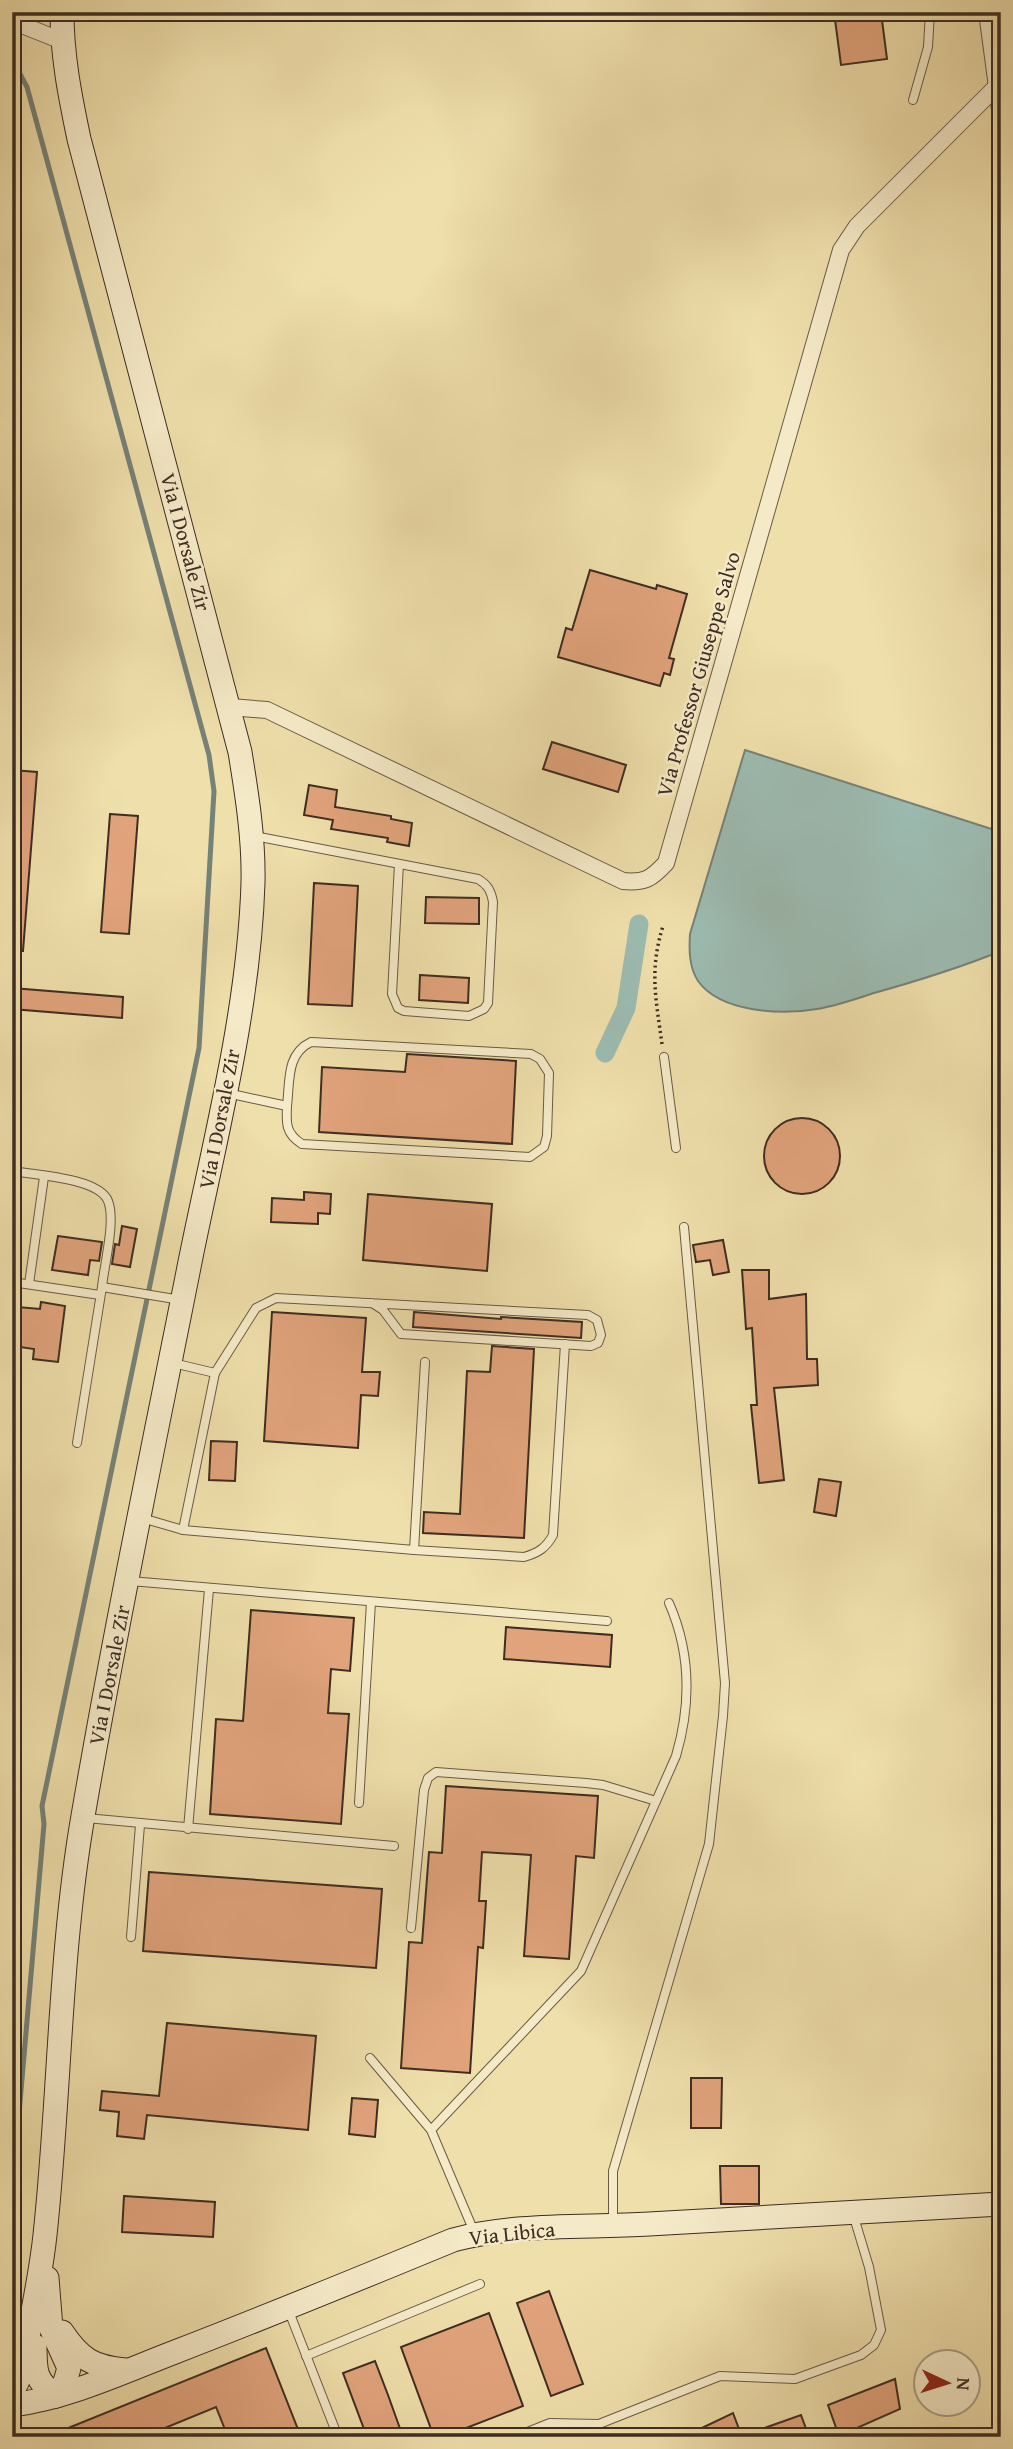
<svg xmlns="http://www.w3.org/2000/svg" width="1013" height="2449" viewBox="0 0 1013 2449" font-family="'Gentium Book Plus',serif">
<style>
.water{fill:#9cbbb1;stroke:#768278;stroke-width:2}
.lines{fill:none;stroke-linecap:round;stroke-linejoin:round}
.stream{stroke:#768278;stroke-width:5}
.canal{stroke:#9cbbb1;stroke-width:19}
.building{fill:#e1a37c;stroke:#3e2d23;stroke-width:2}
.service-casing{stroke:#6a5a45;stroke-width:10}
.minor-casing{stroke:#6a5a45;stroke-width:18}
.secondary-casing{stroke:#3e2d23;stroke-width:25}
.path{stroke:#3e2d23;stroke-width:3.5;stroke-dasharray:2 3.5;stroke-linecap:butt}
.service{stroke:#f5eac8;stroke-width:8}
.minor{stroke:#f5eac8;stroke-width:16}
.secondary{stroke:#f5eac8;stroke-width:23}
.labels{text-anchor:middle;dominant-baseline:central;stroke-width:5;stroke-linejoin:round;paint-order:stroke}
.street-label{font-size:21px;fill:#3e2d23;stroke:#f5eac8}
</style>
<rect width="100%" height="100%" fill="#efdfab"/>
<filter id="stains"><feTurbulence type="fractalNoise" baseFrequency=".00286" numOctaves="4"/><feColorMatrix values="0 0 0 0 .2 0 0 0 0 .09 0 0 0 0 .02 0 0 0 .5 -.17"/></filter>
<radialGradient id="worn" r=".72"><stop offset=".6" stop-color="#630" stop-opacity="0"/><stop offset="1" stop-color="#630" stop-opacity=".3"/></radialGradient>
<path class="water" d="M745,750L1001,832V951C959,968 917,981 874,993C856,999 836,1006 817,1009C782,1015 721,1013 698,981C689,967 689,950 690,934Z"/>
<g class="lines">
<polyline class="stream" points="12,66 20,74 27,87 209,755 214,791 199,1048 42,1806 44,1824 12,2195"/>
<polyline class="canal" points="605,1053 626,1008 639,924"/>
</g>
<g class="building">
<polygon points="834,12 881,12 887,59 841,65"/>
<polygon points="590,570 656,589 657,585 687,594 669,658 674,659 670,675 664,673 660,686 558,657 566,628 572,630"/>
<polygon points="552,742 626,765 618,792 543,769"/>
<polygon points="12,770 37,772 23,951 12,951"/>
<polygon points="309,785 337,790 335,807 391,816 391,819 412,823 409,846 387,842 388,838 331,829 333,820 304,815"/>
<polygon points="110,814 138,816 129,934 101,932"/>
<polygon points="314,883 358,886 352,1006 308,1004"/>
<polygon points="426,897 479,898 479,924 425,923"/>
<polygon points="420,975 469,978 468,1003 419,1000"/>
<polygon points="12,988 123,997 122,1018 12,1009"/>
<polygon points="407,1054 516,1061 512,1144 319,1132 322,1067 405,1072"/>
<circle cx="802" cy="1156" r="38"/>
<polygon points="304,1192 331,1194 330,1214 318,1213 318,1224 271,1222 272,1198 304,1200"/>
<polygon points="368,1194 492,1204 487,1271 363,1260"/>
<polygon points="122,1226 137,1229 130,1267 112,1264 115,1244 119,1245"/>
<polygon points="58,1236 102,1242 99,1261 90,1260 88,1275 52,1270"/>
<polygon points="723,1240 729,1272 713,1275 710,1260 696,1262 693,1245"/>
<polygon points="742,1270 769,1270 769,1299 806,1294 807,1359 817,1359 818,1385 774,1388 784,1480 759,1483 751,1405 757,1405 752,1328 746,1329"/>
<polygon points="41,1302 65,1306 58,1362 33,1359 34,1349 13,1346 18,1307 40,1309"/>
<polygon points="272,1312 366,1318 362,1372 380,1372 378,1396 361,1395 358,1448 264,1441"/>
<polygon points="414,1312 501,1319 501,1317 582,1322 581,1338 413,1327"/>
<polygon points="492,1346 534,1349 524,1538 423,1533 424,1512 460,1514 467,1371 490,1372"/>
<polygon points="211,1441 237,1442 235,1481 209,1480"/>
<polygon points="819,1479 841,1482 836,1516 814,1512"/>
<polygon points="251,1610 354,1618 350,1671 331,1669 328,1713 349,1714 341,1824 210,1814 216,1719 243,1721"/>
<polygon points="506,1627 612,1635 610,1667 504,1659"/>
<polygon points="446,1786 598,1796 594,1858 576,1856 569,1959 524,1956 531,1855 482,1852 479,1901 486,1901 483,1948 478,1947 470,2073 401,2068 409,1942 422,1943 429,1852 442,1853"/>
<polygon points="149,1872 382,1889 376,1968 143,1951"/>
<polygon points="167,2023 316,2036 308,2130 147,2115 144,2139 117,2136 119,2112 100,2110 102,2091 159,2096"/>
<polygon points="691,2078 722,2078 721,2128 691,2128"/>
<polygon points="352,2098 378,2100 375,2137 349,2134"/>
<polygon points="720,2166 759,2166 759,2204 721,2204"/>
<polygon points="124,2196 215,2202 213,2237 122,2232"/>
<polygon points="549,2291 583,2384 551,2396 517,2303"/>
<polygon points="489,2313 523,2406 443,2437 434,2437 401,2347"/>
<polygon points="266,2348 301,2437 228,2437 216,2407 143,2437 46,2437"/>
<polygon points="375,2361 388,2395 403,2437 367,2437 343,2373"/>
<polygon points="895,2379 900,2409 839,2436 828,2405"/>
<polygon points="733,2413 742,2437 683,2437"/>
<polygon points="801,2415 809,2437 745,2437 745,2435"/>
</g>
<g class="lines">
<g class="service-casing">
<g id="service">
<polyline points="913,100 928,47 930,12"/>
<path d="M254,836L478,879C488,885 491,891 493,902L488,1003L484,1009L469,1016L404,1011L398,1008L392,994L399,864"/>
<polyline points="664,1057 676,1148"/>
<path d="M227,1093L287,1106C286,1124 286,1134 302,1144L530,1157L544,1147L547,1136L549,1073L540,1059L531,1054L311,1042C286,1054 290,1081 287,1106"/>
<path d="M12,1171C35,1175 99,1178 108,1201C116,1220 104,1266 102,1287"/>
<polyline points="12,1282 100,1295"/>
<polyline points="29,1284 44,1177"/>
<polyline points="215,1373 256,1308 276,1298 588,1315 597,1320 601,1335 598,1343 591,1346 401,1334 383,1310 372,1303"/>
<polyline points="77,1443 102,1287 181,1300"/>
<polyline points="142,1518 183,1530 215,1373 173,1363"/>
<polyline points="183,1530 414,1550 425,1362"/>
<path d="M414,1550L524,1557C538,1553 546,1548 553,1535L565,1344"/>
<polyline points="130,1581 607,1621"/>
<polyline points="359,1803 371,1602"/>
<polyline points="86,1818 394,1846"/>
<polyline points="188,1829 209,1589"/>
<polyline points="411,1928 424,1790 428,1778 436,1772 586,1783 603,1785 656,1801"/>
<polyline points="131,1937 140,1825"/>
<polyline points="370,2058 431,2130"/>
<polyline points="613,2223 613,2171 709,1844 723,1716 725,1683 684,1227"/>
<path d="M475,2234L431,2130L581,1971L676,1756C691,1705 691,1653 669,1603"/>
<polyline points="288,2309 338,2437"/>
<polyline points="306,2356 480,2284"/>
<polyline points="515,2437 550,2423 599,2424 720,2376 795,2379 861,2355 874,2345 881,2330 869,2267 853,2214"/>
</g>
</g>
<g class="minor-casing">
<g id="minor">
<polyline points="987,12 1001,117"/>
<polyline points="12,21 62,41"/>
<path d="M230,707L267,710L623,881C645,883 651,879 666,863L841,250L857,226L1001,82"/>
</g>
</g>
<g class="secondary-casing">
<g id="secondary">
<polyline points="47,2278 51,2328 69,2368 65,2382 56,2396"/>
<path d="M62,2332C80,2359 93,2367 125,2370"/>
<path d="M35,2346C35,2371 35,2381 56,2396"/>
<path d="M12,2393L21,2374C29,2328 40,2282 45,2235C60,2096 59,1955 83,1816C115,1629 154,1444 191,1257C216,1134 249,1009 253,883C254,839 247,795 240,752L79,139C70,96 62,56 62,12"/>
<path d="M12,2405C68,2398 123,2372 175,2352C268,2316 361,2278 453,2240C516,2223 584,2228 649,2224C767,2218 884,2210 1001,2204"/>
</g>
</g>
<path class="path" d="M662,1044C656,999 649,971 663,926"/>
<use href="#service" class="service"/>
<use href="#minor" class="minor"/>
<use href="#secondary" class="secondary"/>
</g>
<g class="labels">
<g class="street-label">
<text transform="translate(186 542) rotate(75)">Via I Dorsale Zir</text>
<text transform="translate(698 674) rotate(-74)">Via Professor Giuseppe Salvo</text>
<text transform="translate(219 1119) rotate(-79)">Via I Dorsale Zir</text>
<text transform="translate(109 1675) rotate(-79)">Via I Dorsale Zir</text>
<text transform="translate(512 2233) rotate(-6)">Via Libica</text>
</g>
</g>
<rect width="1013" height="2449" fill="none" stroke="#efdfab" stroke-width="42"/>
<rect x="14" y="14" width="985" height="2421" fill="none" stroke="#3e2d23" stroke-width="3.5"/>
<rect x="21" y="21" width="971" height="2407" fill="none" stroke="#3e2d23" stroke-width="2"/>
<g transform="translate(947 2383) rotate(94)"><circle r="33" fill="#f5eac8" stroke="#ac9e86" stroke-width="2"/>
<path d="M0-5L12 26L0 18L-12 26Z" fill="#8f2418"/>
<text y="-10" font-size="19" font-weight="bold" text-anchor="middle" fill="#3e2d23">N</text>
</g>
<rect width="100%" height="100%" filter="url(#stains)"/>
<rect width="100%" height="100%" fill="url(#worn)"/>
</svg>
